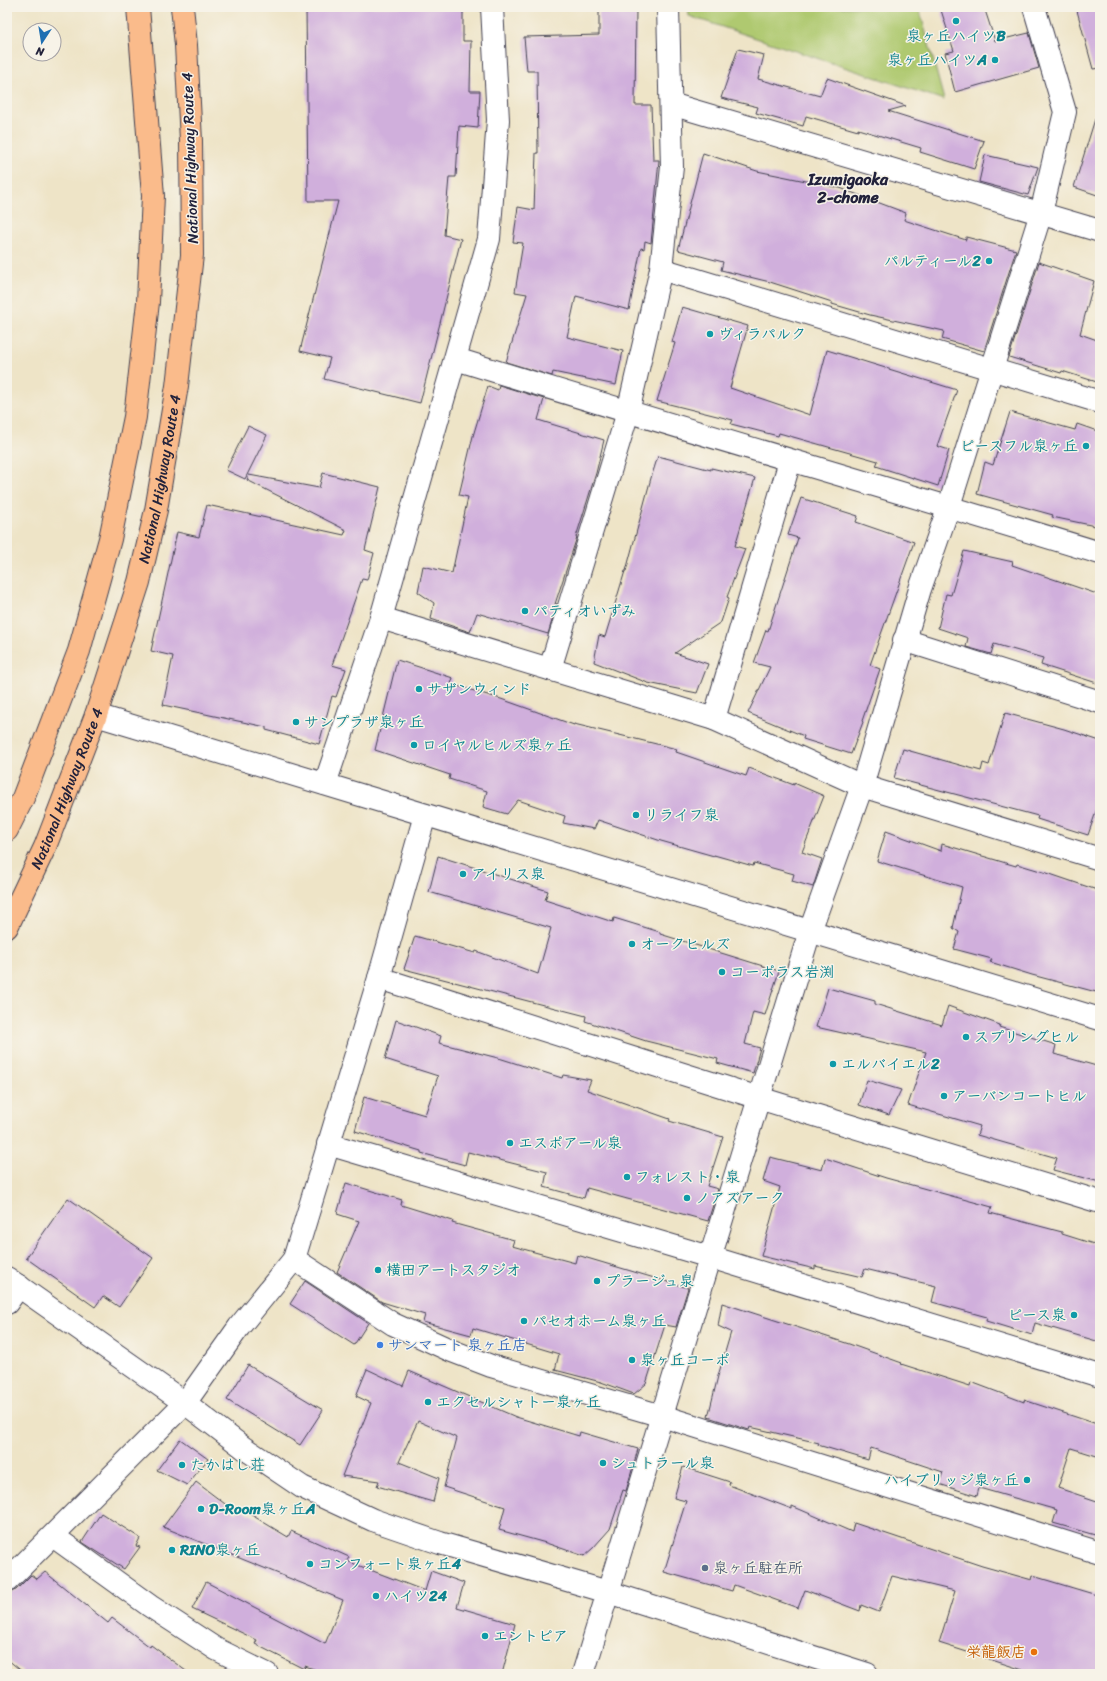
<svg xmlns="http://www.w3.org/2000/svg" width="1107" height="1681" viewBox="0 0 1107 1681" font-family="Sriracha,'Klee One',sans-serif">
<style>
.green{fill:#afc96f;stroke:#687655}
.building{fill:#d0afdc}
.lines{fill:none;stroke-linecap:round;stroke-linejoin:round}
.minor-casing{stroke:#413f50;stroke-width:24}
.highway-casing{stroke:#413f50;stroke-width:24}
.minor{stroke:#fff;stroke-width:22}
.highway{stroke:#fabb8b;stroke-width:22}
.culture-dot{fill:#0f9aa8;stroke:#f7f3e8;stroke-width:1.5}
.shop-dot{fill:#3f7fe0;stroke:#f7f3e8;stroke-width:1.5}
.service-dot{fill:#5c6f8a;stroke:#f7f3e8;stroke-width:1.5}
.food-dot{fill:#e8710a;stroke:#f7f3e8;stroke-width:1.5}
.labels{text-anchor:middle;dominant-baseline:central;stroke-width:3;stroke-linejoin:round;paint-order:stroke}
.culture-label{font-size:15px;font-weight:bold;fill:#0d838f;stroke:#f7f3e8;text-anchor:start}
.street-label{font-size:15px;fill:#22223b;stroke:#f7f3e8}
.shop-label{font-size:15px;font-weight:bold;fill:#366cbe;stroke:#f7f3e8;text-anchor:start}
.service-label{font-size:15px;font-weight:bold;fill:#4e5e75;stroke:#f7f3e8;text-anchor:start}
.food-label{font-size:15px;font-weight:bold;fill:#c56008;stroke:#f7f3e8;text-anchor:end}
.neighbourhood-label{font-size:16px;font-weight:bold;fill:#22223b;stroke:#f7f3e8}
</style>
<rect width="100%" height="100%" fill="#f7f3e8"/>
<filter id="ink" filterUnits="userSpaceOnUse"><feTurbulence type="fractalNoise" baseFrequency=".025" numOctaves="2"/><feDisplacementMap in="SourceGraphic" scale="8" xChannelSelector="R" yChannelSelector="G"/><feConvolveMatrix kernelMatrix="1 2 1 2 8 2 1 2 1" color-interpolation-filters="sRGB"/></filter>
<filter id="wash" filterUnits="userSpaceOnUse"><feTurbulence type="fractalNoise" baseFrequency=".012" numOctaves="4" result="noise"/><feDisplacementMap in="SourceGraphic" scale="16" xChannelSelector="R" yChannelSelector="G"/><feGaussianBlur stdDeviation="0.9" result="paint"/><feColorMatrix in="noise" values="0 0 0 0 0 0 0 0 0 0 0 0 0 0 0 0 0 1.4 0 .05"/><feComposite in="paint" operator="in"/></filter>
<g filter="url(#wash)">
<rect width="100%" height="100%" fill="#eee4c7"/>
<polygon class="green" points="688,7 919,7 944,100 689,16"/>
<g id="blocks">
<g class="building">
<polygon points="306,7 463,7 463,41 471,41 470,91 480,91 478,128 459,126 456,177 449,177 444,235 461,239 420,403 324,379 330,358 300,351 338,201 308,201"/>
<polygon points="599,7 636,7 635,105 651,105 653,160 659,160 651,243 645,241 644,249 641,248 629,310 576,296 567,337 623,351 616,385 553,372 552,376 506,362 527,294 515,292 523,243 513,242 518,207 534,210 536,153 538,153 537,71 527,71 524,37 599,35"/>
<polygon points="940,7 984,7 995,41 1029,33 1039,68 955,92 945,53 954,51"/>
<polygon points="1076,7 1100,7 1100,68 1093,69"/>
<polygon points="738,49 764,55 758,79 820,96 827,78 906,106 888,111 984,141 974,169 920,152 921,148 858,129 858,131 806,116 803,126 756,113 758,107 721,98"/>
<polygon points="1095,119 1100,119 1100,196 1074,187"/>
<polygon points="703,153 757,171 840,188 906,213 904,220 966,240 966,237 1016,250 984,351 942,339 944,331 870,315 832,304 832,302 770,282 721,270 723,262 678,250"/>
<polygon points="985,155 1038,167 1028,195 979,182"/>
<polygon points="1039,262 1094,281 1080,334 1100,341 1100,383 1062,371 1061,373 1009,357"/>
<polygon points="682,307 748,326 730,388 810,415 827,350 957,390 937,446 949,450 938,486 876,466 878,461 779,433 778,436 731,424 733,420 657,401 675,343 672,342"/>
<polygon points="499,385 544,399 538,420 604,440 596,473 576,537 577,537 555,604 557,604 548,634 477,613 470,632 431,619 434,603 418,592 423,566 452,573 468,497 459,495 473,436 488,386 498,390"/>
<polygon points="1010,412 1075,430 1077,424 1100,432 1100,527 1052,517 1053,515 977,494 985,462 993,465"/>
<polygon points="248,426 267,435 245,479 226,470"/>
<polygon points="658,456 711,470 711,468 755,478 735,546 745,549 727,597 729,598 721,622 675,653 708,664 697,693 648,683 594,662 599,635 605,637 625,571 626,571 651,478"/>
<polygon points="323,473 380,487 365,550 374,553 367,580 362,579 332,665 346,669 336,697 332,696 319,744 266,730 266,727 163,705 173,656 151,651 177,532 199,537 207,505 344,535 346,530 247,480 249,475 319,488"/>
<polygon points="801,498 858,516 856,522 914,542 870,665 880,669 862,721 863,722 851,754 803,739 804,736 748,713 770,667 754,663 766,630 768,631 798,538 788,535"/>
<polygon points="964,551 1013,562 1012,565 1100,595 1100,684 1041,665 1043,658 994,644 991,654 966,647 968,638 938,628 946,594 951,595"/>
<polygon points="397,660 453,678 451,684 501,699 574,725 574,724 677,749 676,752 746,776 749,768 794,785 794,783 824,796 802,852 822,859 813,887 792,881 794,874 754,863 753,866 714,855 714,856 661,841 598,820 594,829 563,823 565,816 518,800 507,814 483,807 487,791 449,779 450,775 375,750"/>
<polygon points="1005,713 1064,729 1100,741 1100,800 1088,835 1037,819 1038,816 894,778 903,749 981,771 983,763 989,765"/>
<polygon points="886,831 941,851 942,844 1016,866 1017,864 1047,873 1100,891 1100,993 1032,975 990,962 992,959 954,949 959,932 953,928 962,887 877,861"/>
<polygon points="438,856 548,891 545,900 613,922 614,918 660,932 660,934 779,971 765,1015 753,1012 745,1044 760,1048 753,1073 717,1063 718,1059 646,1041 585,1021 586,1016 404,969 415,936 475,953 476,951 538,974 551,928 429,892"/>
<polygon points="828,988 875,1001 875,1004 942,1025 948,1006 1000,1025 999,1027 1056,1045 1054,1054 1100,1067 1100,1182 1053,1170 1057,1158 977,1135 980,1126 908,1105 926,1052 816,1027"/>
<polygon points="396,1020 441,1036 439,1043 502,1059 562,1078 563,1075 591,1080 587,1090 670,1119 669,1121 723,1137 707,1186 718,1189 708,1221 587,1188 584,1198 544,1187 547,1172 468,1152 465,1165 421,1153 421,1151 355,1131 364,1097 425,1115 438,1076 385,1059"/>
<polygon points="867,1080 901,1090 889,1115 859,1105"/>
<polygon points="770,1157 822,1170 825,1158 886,1178 992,1207 990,1213 1062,1232 1062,1234 1100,1246 1100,1342 1035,1323 1032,1335 986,1321 987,1317 932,1302 936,1286 865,1269 862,1277 815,1266 815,1269 761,1256 780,1187 763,1181"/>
<polygon points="346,1183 402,1200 401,1205 453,1221 452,1223 514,1240 512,1246 575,1263 577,1255 688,1288 676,1327 665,1325 646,1384 634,1394 601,1382 555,1370 559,1354 473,1328 471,1335 423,1322 425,1315 382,1302 337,1272 359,1221 337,1214"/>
<polygon points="68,1198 153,1258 119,1307 103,1296 95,1307 26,1258"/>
<polygon points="305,1281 368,1323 354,1345 290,1304"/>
<polygon points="722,1303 849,1344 902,1363 901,1364 970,1386 971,1382 1024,1402 1024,1400 1100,1425 1100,1457 1071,1448 1058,1488 1100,1502 1100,1522 1095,1535 1053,1523 1057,1510 979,1488 977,1496 939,1484 943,1472 871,1448 868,1460 818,1445 819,1443 750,1427 749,1430 708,1417 718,1376 731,1332 718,1326"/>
<polygon points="248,1365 323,1410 300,1445 227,1400"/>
<polygon points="367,1369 403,1386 409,1371 516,1417 579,1436 580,1432 638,1449 626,1491 623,1490 610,1529 593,1548 584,1556 546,1543 499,1530 505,1507 444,1487 457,1438 418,1421 399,1462 439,1478 433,1502 377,1486 379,1481 342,1476 371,1403 356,1396"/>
<polygon points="180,1439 208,1459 187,1485 157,1470"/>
<polygon points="683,1467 730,1482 729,1485 792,1509 792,1506 852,1532 854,1523 982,1566 1032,1580 1033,1576 1100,1596 1100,1674 1022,1674 1023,1670 939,1643 955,1591 892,1576 879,1612 861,1605 860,1611 805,1590 798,1608 734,1585 732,1591 664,1572 686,1501 674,1498"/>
<polygon points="196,1482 237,1513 240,1508 288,1537 291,1531 349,1557 347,1561 425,1591 431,1571 464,1583 457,1607 515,1624 502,1674 328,1674 305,1666 304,1669 255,1644 257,1640 192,1609 206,1582 325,1644 343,1600 163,1527"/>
<polygon points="101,1513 140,1538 136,1546 140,1547 124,1569 82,1542"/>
<polygon points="45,1572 108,1623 112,1618 150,1647 151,1645 190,1674 25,1674 7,1659 7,1593 16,1590 31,1575 37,1579"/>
</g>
</g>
</g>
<g filter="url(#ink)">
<use href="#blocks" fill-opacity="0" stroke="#413f50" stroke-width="1"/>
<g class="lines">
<g class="minor-casing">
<g id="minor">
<polyline points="671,104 1100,231"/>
<polyline points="661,269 1100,402"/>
<path d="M456,359C670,426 886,487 1100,553"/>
<polyline points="381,618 714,719 862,786 1100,859"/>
<polyline points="904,640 1100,702"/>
<polyline points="550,669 628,412 661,269 672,167 668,7"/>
<polyline points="96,715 1100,1019"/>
<polyline points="714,719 790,461"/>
<polyline points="325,784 381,618 489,239 498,120 492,7"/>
<polyline points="379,978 759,1098 1100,1202"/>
<polyline points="328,1144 710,1257 1100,1376"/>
<polyline points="294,1259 393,1324 452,1351 491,1366 662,1416 1100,1553"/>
<polyline points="7,1278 185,1403 244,1448 302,1487 373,1520 440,1543 608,1592 867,1674"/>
<polyline points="7,1303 19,1286"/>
<polyline points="53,1536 150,1606 216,1649 267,1674"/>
<polyline points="7,1581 185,1403 239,1327 294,1259 379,978 425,815"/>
<polyline points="583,1674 810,931 862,786 920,589 949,506 1041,213 1065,112 1034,7"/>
</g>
</g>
<g class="highway-casing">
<g id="highway">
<polyline points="7,830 23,798 79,651 110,539 135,417 148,302 153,196 138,7"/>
<path id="s1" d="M7,927L45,847L96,715L139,582L156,510L177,386L192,255L191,141L186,45L182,7"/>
</g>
</g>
<use href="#minor" class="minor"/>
<use href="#highway" class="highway"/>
</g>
</g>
<g class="culture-dot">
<circle cx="956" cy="21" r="4"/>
<circle cx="995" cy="60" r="4"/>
<circle cx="989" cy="261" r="4"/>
<circle cx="710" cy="334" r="4"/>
<circle cx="1086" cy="446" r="4"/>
<circle cx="525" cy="611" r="4"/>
<circle cx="419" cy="689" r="4"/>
<circle cx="296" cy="722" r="4"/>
<circle cx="414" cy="745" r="4"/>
<circle cx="636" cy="815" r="4"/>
<circle cx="463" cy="874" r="4"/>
<circle cx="632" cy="944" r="4"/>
<circle cx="722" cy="972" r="4"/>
<circle cx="966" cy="1037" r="4"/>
<circle cx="833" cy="1064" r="4"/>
<circle cx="944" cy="1096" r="4"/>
<circle cx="510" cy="1143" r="4"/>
<circle cx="627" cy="1177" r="4"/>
<circle cx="687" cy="1198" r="4"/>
<circle cx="378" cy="1270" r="4"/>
<circle cx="597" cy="1281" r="4"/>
<circle cx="1074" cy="1315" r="4"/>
<circle cx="524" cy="1321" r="4"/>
<circle cx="632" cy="1360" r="4"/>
<circle cx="428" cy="1402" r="4"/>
<circle cx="603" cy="1463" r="4"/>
<circle cx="182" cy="1465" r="4"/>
<circle cx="1027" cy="1480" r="4"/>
<circle cx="201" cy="1509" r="4"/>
<circle cx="172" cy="1550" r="4"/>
<circle cx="310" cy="1564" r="4"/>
<circle cx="376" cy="1596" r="4"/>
<circle cx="485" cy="1636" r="4"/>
</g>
<circle class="shop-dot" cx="380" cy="1345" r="4"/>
<circle class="service-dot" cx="705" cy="1568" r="4"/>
<circle class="food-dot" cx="1034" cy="1652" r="4"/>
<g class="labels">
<g class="culture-label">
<text x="956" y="36" text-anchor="middle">泉ヶ丘ハイツB</text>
<text x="987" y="60" text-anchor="end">泉ヶ丘ハイツA</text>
<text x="981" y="261" text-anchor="end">パルティール2</text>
<text x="718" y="334">ヴィラパルク</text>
<text x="1078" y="446" text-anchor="end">ピースフル泉ヶ丘</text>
<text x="533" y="611">パティオいずみ</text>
<text x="427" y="689">サザンウィンド</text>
<text x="304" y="722">サンプラザ泉ヶ丘</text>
<text x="422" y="745">ロイヤルヒルズ泉ヶ丘</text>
<text x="644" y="815">リライフ泉</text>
<text x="471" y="874">アイリス泉</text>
<text x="640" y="944">オークヒルズ</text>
<text x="730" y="972">コーポラス岩渕</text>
<text x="974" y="1037">スプリングヒル</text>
<text x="841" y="1064">エルバイエル2</text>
<text x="952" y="1096">アーバンコートヒル</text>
<text x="518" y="1143">エスポアール泉</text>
<text x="635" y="1177">フォレスト・泉</text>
<text x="695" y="1198">ノアズアーク</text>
<text x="386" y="1270">横田アートスタジオ</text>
<text x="605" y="1281">プラージュ泉</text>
<text x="1066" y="1315" text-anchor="end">ピース泉</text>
<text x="532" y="1321">パセオホーム泉ヶ丘</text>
<text x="640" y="1360">泉ヶ丘コーポ</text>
<text x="436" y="1402">エクセルシャトー泉ヶ丘</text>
<text x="611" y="1463">シュトラール泉</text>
<text x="190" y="1465">たかはし荘</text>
<text x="1019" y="1480" text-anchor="end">ハイブリッジ泉ヶ丘</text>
<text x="209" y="1509">D-Room泉ヶ丘A</text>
<text x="180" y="1550">RINO泉ヶ丘</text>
<text x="318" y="1564">コンフォート泉ヶ丘4</text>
<text x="384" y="1596">ハイツ24</text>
<text x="493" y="1636">エントピア</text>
</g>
<g class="street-label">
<text transform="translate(190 158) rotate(-92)">National Highway Route 4</text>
<text stroke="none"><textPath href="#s1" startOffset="475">National Highway Route 4</textPath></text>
<text stroke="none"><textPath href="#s1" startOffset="151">National Highway Route 4</textPath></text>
</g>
<g class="shop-label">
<text x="388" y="1345">サンマート 泉ヶ丘店</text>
</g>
<g class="service-label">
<text x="713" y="1568">泉ヶ丘駐在所</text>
</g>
<g class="food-label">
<text x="1026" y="1652">栄龍飯店</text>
</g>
<g class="neighbourhood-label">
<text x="848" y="179">Izumigaoka<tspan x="848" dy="18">2-chome</tspan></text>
</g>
</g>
<rect width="1107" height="1681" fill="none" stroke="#f7f3e8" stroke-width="24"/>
<g transform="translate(42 42) rotate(192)"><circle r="19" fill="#f7f3e8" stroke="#a29fa3"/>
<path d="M0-3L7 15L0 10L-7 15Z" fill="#1f6fb2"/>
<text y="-6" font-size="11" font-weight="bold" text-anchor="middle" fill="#22223b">N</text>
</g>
</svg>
